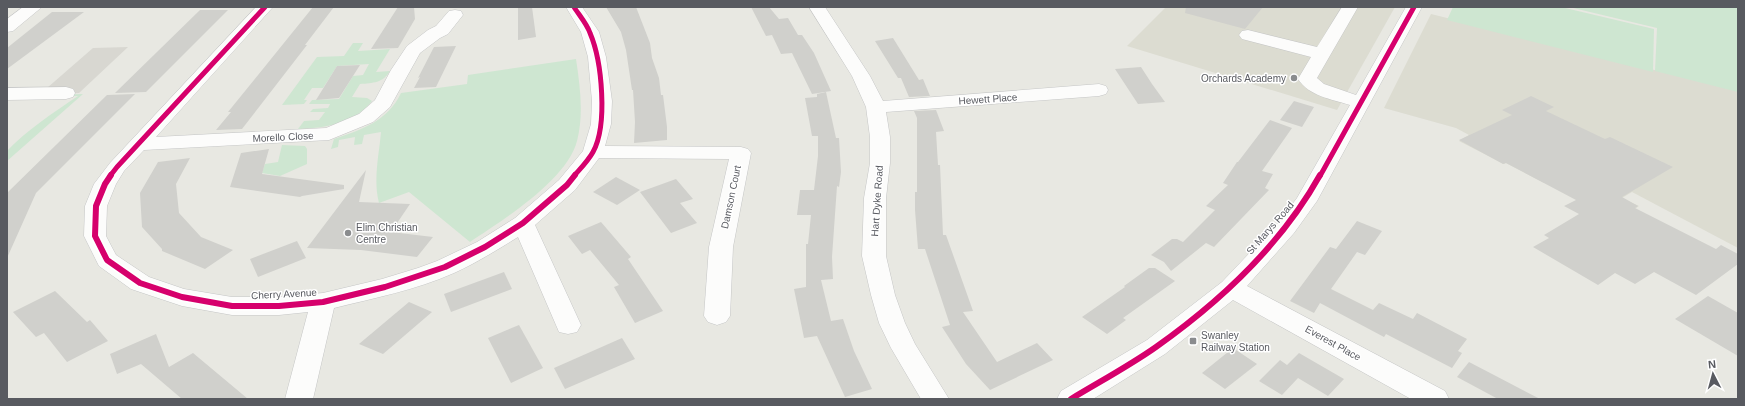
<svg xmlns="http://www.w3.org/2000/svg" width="1745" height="406" viewBox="0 0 1745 406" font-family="Arial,sans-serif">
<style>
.industrial{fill:#d8d7d1}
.education{fill:#dcdcd1}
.green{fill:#cee6d1}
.building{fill:#d0d0cc}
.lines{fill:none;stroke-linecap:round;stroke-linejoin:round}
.minor-casing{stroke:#c5c6c6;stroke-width:1}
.minor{fill:#fcfcfb;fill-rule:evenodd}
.cycleway-far1-casing{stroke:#fff;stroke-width:7}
.cycleway-casing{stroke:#fff;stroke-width:9}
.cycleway-far1{stroke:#d6006c;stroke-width:5}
.cycleway{stroke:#d6006c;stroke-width:6}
.poi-dot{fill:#8a8c8e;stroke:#fff;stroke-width:1.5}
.labels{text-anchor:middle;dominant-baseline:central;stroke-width:3;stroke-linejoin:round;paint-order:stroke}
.poi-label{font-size:10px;fill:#585a60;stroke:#fff;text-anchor:start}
.street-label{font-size:10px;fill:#585a60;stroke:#fff}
</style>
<rect width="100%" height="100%" fill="#e8e8e2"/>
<polygon class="industrial" points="128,47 79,93 39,95 93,48"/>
<g class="education">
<polygon points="1166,7 1395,7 1337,110 1127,46"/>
<polygon points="1431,14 1738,91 1738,248 1632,192 1622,198 1639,206 1629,213 1558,176 1544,183 1506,163 1504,164 1459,141 1469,135 1456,128 1384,108"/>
</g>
<g class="green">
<polygon points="1453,7 1561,7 1654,29 1653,72 1447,20"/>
<polygon points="1569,7 1738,7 1738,92 1655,71 1657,28"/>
<path d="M353,43H363L358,51L390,49L376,72L390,71C383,83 373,83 360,84L352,97L367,98L372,101C355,124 324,128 298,129L304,121L319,120L325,112H310L313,109L328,108L330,104H309L312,100L339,99L353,76L363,75L369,64L337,66L323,88H312L304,100H307L304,104L282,105L317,57L344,56Z"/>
<path d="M576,59C580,86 584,114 577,141C567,180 503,220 470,242L409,192L379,203C373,180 379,155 381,132L364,135L362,144L354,145L355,137L339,140L338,147L331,149L334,139C361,130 388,121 401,93L467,84L468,75Z"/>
<path d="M83,94L7,161V151C28,129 53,113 78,96L7,97Z"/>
<polygon points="282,145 305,146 307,149 307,164 280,176 262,173 265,164 278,162"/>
</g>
<g class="building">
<polygon points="313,7 334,7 305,45 307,45 242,129 216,130 231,112 228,112"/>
<polygon points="398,7 414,7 415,19 398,48 371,49"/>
<polygon points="518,7 532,7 536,37 518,40"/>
<polygon points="606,7 636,7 650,43 652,58 659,78 661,95 663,95 667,127 667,140 634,143 635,122 633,90 632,90 626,50 621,32"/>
<polygon points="751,7 769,7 779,19 788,18 798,35 802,35 814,53 831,91 812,94 792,53 781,54 772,35 766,36"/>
<polygon points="1186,7 1263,7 1245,29 1185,13"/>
<polygon points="200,10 228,10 146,92 115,93"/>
<polygon points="52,12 84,12 7,69 7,48"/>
<polygon points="893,38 919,80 923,79 930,96 909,97 901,78 898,78 875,41"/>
<polygon points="456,46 436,87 414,88 420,77 418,78 434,47"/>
<polygon points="360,65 339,98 316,100 337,66"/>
<polygon points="1141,67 1152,84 1165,102 1138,104 1115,69"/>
<polygon points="826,92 836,138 839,138 841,172 839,187 837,186 832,257 833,279 821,280 831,321 843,319 854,351 872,389 845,397 817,336 804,338 794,289 806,287 806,244 808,244 811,215 797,215 800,190 814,190 818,156 818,136 812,136 805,98 817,97 817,94"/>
<polygon points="135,94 36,193 7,258 7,193 107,95"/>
<polygon points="1531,96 1554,107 1546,111 1605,139 1610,137 1673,167 1622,197 1638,206 1635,208 1716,249 1721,245 1738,254 1738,264 1696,295 1654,272 1635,284 1615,273 1598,285 1533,247 1549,238 1544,235 1579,214 1564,206 1576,200 1506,163 1503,164 1459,140 1512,115 1502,110"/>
<polygon points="1294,101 1314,107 1302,127 1280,120"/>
<polygon points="936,110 944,131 936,132 938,165 940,165 943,235 946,235 973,311 963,312 997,362 1037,343 1053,360 990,390 966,364 942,327 950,325 925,249 918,249 915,210 915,192 917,192 917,118 914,111"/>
<polygon points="1270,120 1292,128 1262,171 1273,174 1265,188 1269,190 1214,247 1206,243 1171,271 1164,262 1151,255 1172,239 1177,239 1183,242 1215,210 1206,206 1228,185 1223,183 1237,162 1238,162"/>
<polygon points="269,149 262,174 344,185 344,189 302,196 300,197 230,187 241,153"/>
<polygon points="190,158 176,184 179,213 201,237 233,250 205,269 162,251 162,249 142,227 140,193 158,162"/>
<polygon points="366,170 359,202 410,204 391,232 433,237 417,257 361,250 307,248"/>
<polygon points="616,177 640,190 617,205 593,192"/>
<polygon points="676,179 693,199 680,203 697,223 671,233 640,192"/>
<polygon points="1357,221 1382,231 1365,255 1357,252 1331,289 1373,310 1379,303 1413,319 1417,313 1467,339 1458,351 1462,353 1452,368 1386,334 1384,337 1320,303 1314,313 1290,301 1330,247 1336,249"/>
<polygon points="601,222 631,257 628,259 663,311 635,323 614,287 619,285 590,250 582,254 568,236"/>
<polygon points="297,241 306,258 258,277 250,259"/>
<polygon points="1149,268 1155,268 1175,281 1123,318 1126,320 1107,334 1082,317 1125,287 1124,286"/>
<polygon points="504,272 512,289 451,312 444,294"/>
<polygon points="55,291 87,322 90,320 108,341 67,362 44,333 36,337 13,312"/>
<polygon points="1708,296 1738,313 1738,356 1675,319"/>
<polygon points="409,302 432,312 383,354 359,344"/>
<polygon points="519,325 543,368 511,383 488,338"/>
<polygon points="156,334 169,367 193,353 248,399 182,399 141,364 117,374 110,354"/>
<polygon points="622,338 635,359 565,389 554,368"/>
<polygon points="1233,348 1257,364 1225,389 1202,373"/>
<polygon points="1299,353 1344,379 1328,396 1298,378 1282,395 1259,381 1280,360 1287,365"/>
<polygon points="1469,362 1494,375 1540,399 1498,399 1457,377"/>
</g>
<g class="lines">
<g class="minor-casing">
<g id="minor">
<polygon points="23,7 42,7 13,31 7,32 7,19"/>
<path d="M256,7H273L156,137L326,128L359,114L375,100L391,70L407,46L428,30L436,26L449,11L455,10L461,11L463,15L448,34L440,38L420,53L390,107L373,122L329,140L144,150L124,171L116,184L107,206L106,236L116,255L149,277L184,289L232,297H279L323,293L382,279L418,268L437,261L477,242L515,218L559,180L583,151L591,124L592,101L588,57L581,32L566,7H582L599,32L606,57L612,101L611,124L605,146L741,147L748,149L751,153L733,247L730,316L726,322L717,325L708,322L704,316L709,247L729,159L599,158L575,190L535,225L581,325L577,332L568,334L559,332L518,237C497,250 476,263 454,273C416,290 374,298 334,308L313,399H285L308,312L279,315H232L182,306L131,289L99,266L84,236L85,206L94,184L110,163Z"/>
<polygon points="809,7 825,7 870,76 883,101 1099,84 1106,86 1108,90 1106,94 1099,96 886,112 890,137 890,163 886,198 886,256 895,295 905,323 915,344 949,399 921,399 891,348 879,323 871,295 862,256 864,198 870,163 870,137 866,107 852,76"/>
<path d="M1342,7H1358L1317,78L1324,84L1356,95L1406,7H1422L1317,201L1294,233L1247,286L1445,391L1449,399H1411L1233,300L1165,354L1093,399H1057L1061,391L1147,340L1222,282L1278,223L1297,198L1350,105C1331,99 1309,96 1298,79L1311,57L1242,39L1239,35L1242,31L1248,30L1317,47Z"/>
<polygon points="66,87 73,89 75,93 73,97 66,99 7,100 7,88"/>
</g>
</g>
<use href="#minor" class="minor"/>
<g class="cycleway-far1-casing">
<g id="cycleway-far1">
<polyline points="110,176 117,167 265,7"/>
<path d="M574,176C580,169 588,161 593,152C608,125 602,61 590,33C587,24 579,15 574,7"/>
<polyline points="1320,176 1414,7"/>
</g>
</g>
<g class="cycleway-casing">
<g id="cycleway">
<polyline points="111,175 105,184 96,206 95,236 107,260 140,283 182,297 232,306 279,306 323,302 385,287 445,267 485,247 523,223 567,185 575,175"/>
<path d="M1071,399C1099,382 1129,366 1156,347C1221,301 1281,245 1320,175"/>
</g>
</g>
<use href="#cycleway-far1" class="cycleway-far1"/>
<use href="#cycleway" class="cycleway"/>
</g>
<g class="poi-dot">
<circle cx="1294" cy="78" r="4"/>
<circle cx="348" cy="233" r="4"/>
<rect x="1189" y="337" width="8" height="8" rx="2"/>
</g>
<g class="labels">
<g class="poi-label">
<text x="1286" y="78" text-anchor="end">Orchards Academy</text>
<text x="356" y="227">Elim Christian<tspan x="356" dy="12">Centre</tspan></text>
<text x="1201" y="335">Swanley<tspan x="1201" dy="12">Railway Station</tspan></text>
</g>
<g class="street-label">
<text transform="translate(988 99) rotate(-4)">Hewett Place</text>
<text transform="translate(283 137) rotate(-3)">Morello Close</text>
<text transform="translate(731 197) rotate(-78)">Damson Court</text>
<text transform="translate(877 201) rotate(-86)">Hart Dyke Road</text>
<text transform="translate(1270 228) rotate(-49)">St Marys Road</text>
<text transform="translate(284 294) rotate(-3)">Cherry Avenue</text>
<text transform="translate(1333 343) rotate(29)">Everest Place</text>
</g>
</g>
<rect width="1745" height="406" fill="none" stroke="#585a60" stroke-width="16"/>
<g transform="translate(1713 374) rotate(354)" stroke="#ffffff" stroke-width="3" paint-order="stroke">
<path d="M0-3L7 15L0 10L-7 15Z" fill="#585a60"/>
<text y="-6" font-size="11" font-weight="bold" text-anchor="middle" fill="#585a60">N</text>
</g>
</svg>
